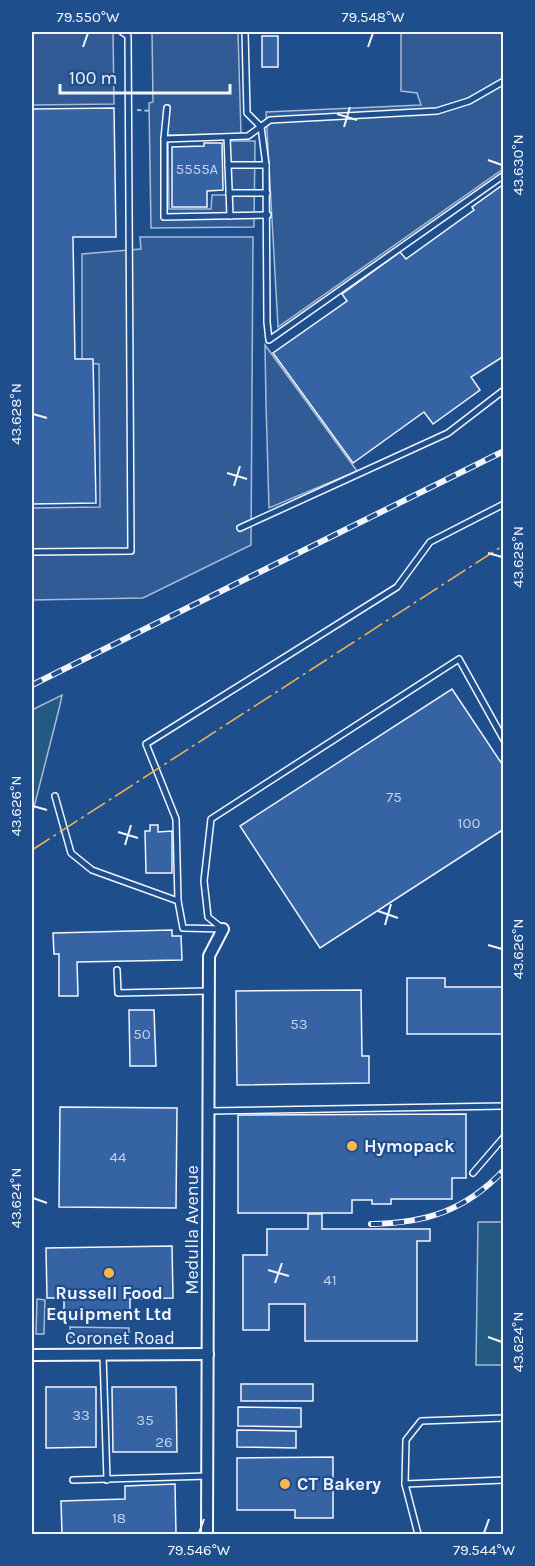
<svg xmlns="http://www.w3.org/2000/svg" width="535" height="1566" viewBox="0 0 535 1566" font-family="Karla,sans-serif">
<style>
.green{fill:#245a82;stroke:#a8bbd7;stroke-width:1.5}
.parking{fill:#305b95;stroke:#a8bbd7;stroke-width:1.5}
.building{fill:#3563a3;stroke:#f2f6ff;stroke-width:1.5}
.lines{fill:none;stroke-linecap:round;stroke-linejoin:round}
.lane-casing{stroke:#f2f6ff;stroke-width:8}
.street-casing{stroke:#f2f6ff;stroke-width:14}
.path{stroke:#b3c4dc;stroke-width:2;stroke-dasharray:4.5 3;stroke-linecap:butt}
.lane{stroke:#1f4e8c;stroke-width:5}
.street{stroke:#1f4e8c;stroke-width:10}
.rail-casing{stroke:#f2f6ff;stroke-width:6}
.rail{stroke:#1f4e8c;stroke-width:4;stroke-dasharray:11;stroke-linecap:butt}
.power{stroke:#ffb74d;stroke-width:1.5;stroke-dasharray:21 4.5 3 4.5;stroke-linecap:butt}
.ticks{fill:none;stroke:#f2f6ff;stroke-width:2}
.poi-dot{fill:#ffb74d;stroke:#1f4e8c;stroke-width:2}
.labels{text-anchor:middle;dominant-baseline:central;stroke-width:4.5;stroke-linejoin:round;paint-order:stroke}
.number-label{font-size:15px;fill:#c3d1e8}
.poi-label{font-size:18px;font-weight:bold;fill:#f2f6ff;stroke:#1f4e8c;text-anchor:start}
.street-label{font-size:18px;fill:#f2f6ff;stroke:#1f4e8c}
.neatline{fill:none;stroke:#f2f6ff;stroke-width:2}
.ticks-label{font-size:15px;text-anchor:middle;fill:#f2f6ff}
</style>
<rect width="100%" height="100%" fill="#1f4e8c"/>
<g class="green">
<polygon points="62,695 60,705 32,815 32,710"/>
<polygon points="478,1222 503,1222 503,1365 476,1365"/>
</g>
<g class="parking">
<polygon points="32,32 113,32 114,104 32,105"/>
<polygon points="152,32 238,32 241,134 168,135 169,209 211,209 212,195 226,195 227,141 255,141 254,227 151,228 149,103 153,102"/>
<polygon points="401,32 503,32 503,169 278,327 266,112 421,105 417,93 401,91"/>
<polygon points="140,237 253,237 251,545 143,598 32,600 32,508 100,507 99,364 82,363 82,254 141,249"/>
<polygon points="265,345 357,471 269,508 266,404"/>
<polygon points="37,1299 45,1300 44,1334 36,1334"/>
<polygon points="70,1327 129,1328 129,1338 70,1337"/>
</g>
<g class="building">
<rect x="262" y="36" width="16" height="31"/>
<polygon points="114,108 116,237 73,237 75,359 93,359 96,503 32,504 32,109"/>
<polygon points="204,143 222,143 223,190 207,191 207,207 172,207 172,147 204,146"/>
<polygon points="504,184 504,356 471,377 480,390 433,424 424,412 353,463 273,353 347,301 342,294 400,252 406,259 474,210 472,207"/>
<polygon points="452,689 504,767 504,829 320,948 240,826"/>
<polygon points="150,825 158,825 158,832 172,831 172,873 146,873 145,831 150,831"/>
<polygon points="172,930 172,936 181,936 182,960 77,962 78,996 59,996 59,954 54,954 53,933"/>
<polygon points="407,978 445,978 445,987 504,987 504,1034 407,1034"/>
<polygon points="361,990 362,1056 369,1056 369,1083 237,1085 236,991"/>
<polygon points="129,1010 154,1010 156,1066 130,1066"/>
<polygon points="60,1107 177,1108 176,1208 59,1207"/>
<polygon points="466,1114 466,1178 452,1178 452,1199 391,1199 391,1204 372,1204 372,1200 352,1200 352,1213 238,1213 238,1115"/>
<polygon points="308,1214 322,1214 322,1229 430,1229 430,1241 417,1241 417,1341 305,1341 305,1304 269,1304 269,1330 243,1330 243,1255 267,1255 267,1229 308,1229"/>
<polygon points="172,1246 173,1298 130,1299 130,1317 64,1318 64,1298 47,1298 46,1248"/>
<rect x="241" y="1384" width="72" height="17"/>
<polygon points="46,1387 96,1387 96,1447 46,1448"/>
<polygon points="112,1387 176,1387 177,1452 113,1452"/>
<polygon points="238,1407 301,1408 301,1427 238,1426"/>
<polygon points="237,1430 296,1431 296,1448 237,1447"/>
<polygon points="333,1457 333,1518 295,1518 295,1510 237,1510 237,1458"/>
<polygon points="175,1484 176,1534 62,1534 61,1501 125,1499 125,1486"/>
</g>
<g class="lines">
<g class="lane-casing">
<g id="lane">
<polyline points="245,32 247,113 261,127 266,165 267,322 269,340 504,175"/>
<polyline points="167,108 164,139 164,217 268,215"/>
<polyline points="227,137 230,216"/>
<polyline points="164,139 248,136 270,120 437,111 469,101 504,81"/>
<polyline points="228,165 266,165"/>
<polyline points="229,193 267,193"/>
<polyline points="240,528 448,433 504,390"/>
<polyline points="32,552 131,551 128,36 122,32"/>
<polyline points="55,796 71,853 92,870 178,901"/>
<polyline points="223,929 183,928 178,901 176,819 146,744 397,587 430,542 504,504"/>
<polyline points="223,929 208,917 204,881 211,819 459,659 504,740"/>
<polyline points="117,970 118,993 209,991"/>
<polyline points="209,1111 504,1106"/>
<polyline points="473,1173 504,1137"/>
<polyline points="103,1355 107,1480"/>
<polyline points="73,1480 208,1476"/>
<polyline points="405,1484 504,1480"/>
<polyline points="418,1534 405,1484 406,1440 421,1421 504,1418"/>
</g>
</g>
<g class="street-casing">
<g id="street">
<polyline points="32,1355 208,1354"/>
<polyline points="207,1534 209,956 223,929"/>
</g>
</g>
<polyline class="path" points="137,110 152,111"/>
<use href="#lane" class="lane"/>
<use href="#street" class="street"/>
<g class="rail-casing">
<g id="rail">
<polyline points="32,685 504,451"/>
<path d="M371,1224C426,1223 465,1211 504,1170"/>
</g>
</g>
<use href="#rail" class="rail"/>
<polyline class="power" points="32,850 504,545"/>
</g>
<path class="ticks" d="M83,47L88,33M368,47L373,33M337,114L357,120M344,127L350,107M488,160L502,165M33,414L47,418M227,473L247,479M234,486L240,466M488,553L502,557M33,806L47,810M118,832L138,838M125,845L131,825M378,911L398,918M385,925L391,904M488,945L502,949M33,1198L47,1203M268,1270L289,1276M275,1283L282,1263M488,1337L502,1342M199,1533L204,1519M484,1533L489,1519"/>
<g class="poi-dot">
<circle cx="352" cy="1146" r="6"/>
<circle cx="109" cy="1273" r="6"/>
<circle cx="285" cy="1484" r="6"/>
</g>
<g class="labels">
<g class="number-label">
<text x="197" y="169">5555A</text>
<text x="394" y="797">75</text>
<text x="469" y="823">100</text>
<text x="299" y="1024">53</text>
<text x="142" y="1034">50</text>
<text x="118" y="1157">44</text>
<text x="330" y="1280">41</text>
<text x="81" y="1415">33</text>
<text x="145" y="1420">35</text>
<text x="164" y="1442">26</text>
<text x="119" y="1518">18</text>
</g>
<g class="poi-label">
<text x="364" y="1146">Hymopack</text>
<text x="109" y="1293" text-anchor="middle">Russell Food<tspan x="109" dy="21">Equipment Ltd</tspan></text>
<text x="297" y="1484">CT Bakery</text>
</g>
<g class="street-label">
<text transform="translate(192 1230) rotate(-90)">Medulla Avenue</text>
<text x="120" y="1338">Coronet Road</text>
</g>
</g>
<rect width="535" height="1566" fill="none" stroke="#1f4e8c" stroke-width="66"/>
<path d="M60 84v9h170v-9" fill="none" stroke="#f2f6ff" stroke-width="3"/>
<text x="69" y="84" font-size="18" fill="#f2f6ff" stroke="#1f4e8c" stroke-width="4.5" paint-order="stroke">100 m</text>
<rect x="33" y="33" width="469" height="1500" class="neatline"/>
<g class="ticks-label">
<text x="88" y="22">79.550°W</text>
<text x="373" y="22">79.548°W</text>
<text transform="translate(518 165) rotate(-90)" y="5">43.630°N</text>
<text transform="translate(16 414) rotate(-90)" y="5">43.628°N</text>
<text transform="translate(518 557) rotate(-90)" y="5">43.628°N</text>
<text transform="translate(16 806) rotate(-90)" y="5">43.626°N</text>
<text transform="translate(518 949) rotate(-90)" y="5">43.626°N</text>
<text transform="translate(16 1198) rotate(-90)" y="5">43.624°N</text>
<text transform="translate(518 1342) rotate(-90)" y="5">43.624°N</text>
<text x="199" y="1555">79.546°W</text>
<text x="484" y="1555">79.544°W</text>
</g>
</svg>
